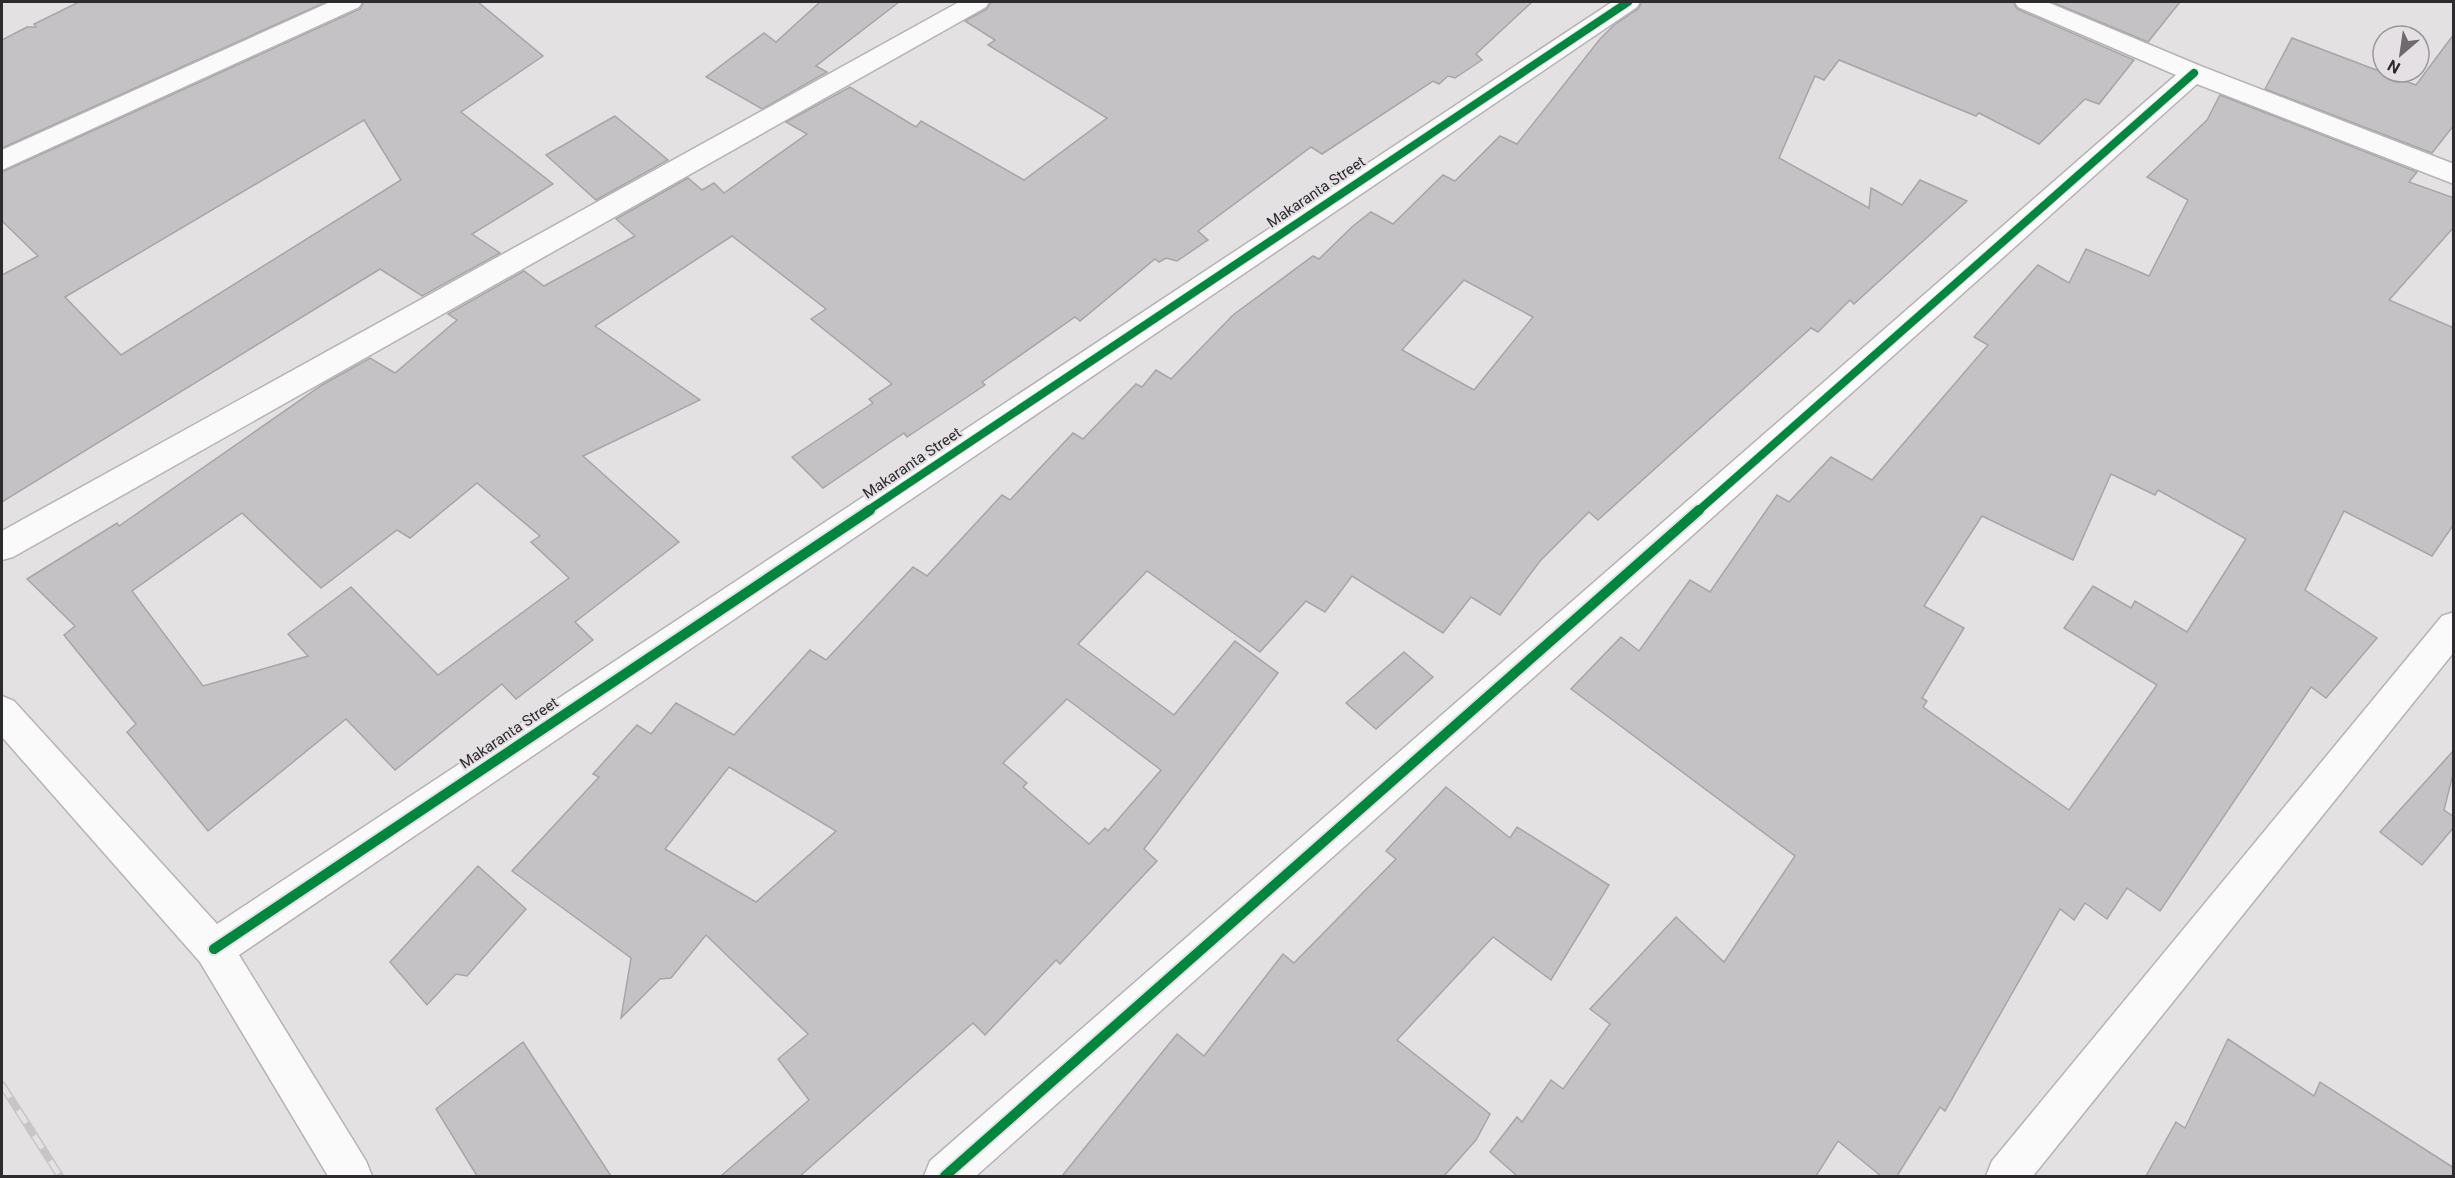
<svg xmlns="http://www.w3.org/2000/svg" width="2455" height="1178" viewBox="0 0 2455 1178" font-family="Roboto,sans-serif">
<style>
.building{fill:#c4c2c4;stroke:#a7a6a7;stroke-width:1.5;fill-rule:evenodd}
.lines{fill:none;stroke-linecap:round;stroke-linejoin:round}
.street-casing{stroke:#b5b3b4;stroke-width:3}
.street{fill:#fbfafb;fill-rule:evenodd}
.rail-casing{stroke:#c7c6c7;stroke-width:8}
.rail{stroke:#e5e0e4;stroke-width:5;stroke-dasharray:15;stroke-linecap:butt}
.cycleway-far1-casing{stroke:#e5e0e4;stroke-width:10}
.cycleway-casing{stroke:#e5e0e4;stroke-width:14}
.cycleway-far1{stroke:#00873e;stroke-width:8}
.cycleway{stroke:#00873e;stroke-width:10}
.labels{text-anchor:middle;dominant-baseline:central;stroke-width:4.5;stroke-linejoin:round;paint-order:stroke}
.street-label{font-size:15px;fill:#2d2b2d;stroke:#e5e0e4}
</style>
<rect width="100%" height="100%" fill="#e4e1e3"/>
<g class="building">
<polygon points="79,2 326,2 2,148 2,40 27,27 36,27 34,24"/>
<path d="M364,2H478L543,56L461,112L553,184L472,234L500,253L422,296L380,269L2,502V275L38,256L2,221V172L360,9ZM364,120L401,180L121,355L65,297Z"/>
<polygon points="820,2 899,2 816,66 827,72 762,109 706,77 764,33 776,42"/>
<path d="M991,2H1532L1476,54L1482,60L1455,78L1448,76L1439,84L1433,81L1322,154L1311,147L1198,231L1208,240L1177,261L1166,258L1159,262L1155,259L1080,321L1075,317L982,382L985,385L907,437L904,433L823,488L792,457L873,403L869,399L892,384L811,319L826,309L732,236L595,326L700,400L583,456L679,542L575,622L593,640L516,699L502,684L395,770L346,719L208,831L127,732L136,724L64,635L75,626L27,579L117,523L119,526L322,385L370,358L395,373L457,320L448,314L524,271L544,286L635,236L616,219L688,178L702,190L714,183L724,193L807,134L786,122L850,87L916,127L921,121L1024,180L1107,118L988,45L995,40L965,21L987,9ZM477,483L540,536L531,542L569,578L438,675L351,587L288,634L308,656L203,686L132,591L242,513L321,588L397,530L410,538Z"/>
<path d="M1642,2H2013L2017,9L2134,60L2099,104L2085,99L2039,144L1979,113L1976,116L1839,60L1824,80L1815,76L1779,158L1869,208L1871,188L1902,205L1920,180L1967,201L1854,304L1850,300L1818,332L1811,328L1598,520L1589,512L1540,561L1500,615L1471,597L1443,633L1352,576L1325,612L1306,601L1260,652L1147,571L1078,644L1174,715L1235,641L1278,673L1144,849L1157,861L1060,964L1056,960L985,1035L973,1023L800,1176H721L809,1100L778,1059L808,1034L706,935L671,978L660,979L621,1018L631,958L512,871L599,777L593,774L637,725L651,734L676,703L734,735L810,650L826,660L913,567L927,576L1002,495L1010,500L1073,433L1083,439L1136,384L1142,387L1156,370L1171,379L1233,315L1313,256L1319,259L1353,226L1371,212L1393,224L1443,175L1455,181L1500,136L1517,144L1600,39L1614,25L1638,9ZM1464,280L1533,317L1474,390L1402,350ZM1067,699L1161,770L1108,831L1105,828L1089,844L1023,787L1027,783L1003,763ZM729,767L836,831L756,902L665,849Z"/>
<polygon points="2052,2 2180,2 2148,42"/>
<polygon points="2454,34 2454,125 2432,153 2265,89 2292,38 2416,85"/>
<path d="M2220,95L2417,172L2409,182L2454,198V227L2389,300L2454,328V524L2432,556L2344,511L2305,590L2377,638L2326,698L2311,687L2160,911L2127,888L2107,919L2085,903L2074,920L2060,909L1945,1111L1940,1107L1897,1176H1881L1838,1141L1816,1176H1517L1490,1152L1517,1117L1522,1122L1551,1080L1563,1089L1610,1024L1590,1009L1676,917L1724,962L1795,856L1571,689L1621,637L1639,651L1690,580L1710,592L1777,495L1789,502L1831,457L1872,480L1988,345L1974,337L2038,265L2069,283L2086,249L2149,276L2188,200L2147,177L2207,120ZM2111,474L2155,495L2158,490L2246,539L2187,632L2135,601L2131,608L2093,586L2064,628L2157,685L2069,810L1923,707L1927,701L1922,698L1964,628L1924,606L1982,516L2073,560Z"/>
<polygon points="615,116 668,160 596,200 546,155"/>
<polygon points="1404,652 1433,677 1376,729 1346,703"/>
<polygon points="2454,750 2454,770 2444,810 2454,817 2454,827 2422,865 2380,832"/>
<polygon points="1446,787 1510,838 1517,827 1609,885 1551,980 1493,937 1397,1040 1490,1114 1476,1140 1444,1176 1062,1176 1177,1034 1204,1056 1283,954 1294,963 1396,859 1386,851"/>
<polygon points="478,866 526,909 467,976 456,974 427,1005 390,962"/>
<polygon points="2228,1039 2314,1096 2320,1082 2454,1168 2454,1176 2146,1176 2176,1122 2185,1128"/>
<polygon points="523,1042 611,1176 477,1176 436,1109"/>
</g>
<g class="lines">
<g class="street-casing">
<g id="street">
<polygon points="330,2 362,2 359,7 2,170 2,150"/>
<polygon points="959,2 989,2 986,7 13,557 2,560 2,531"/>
<polygon points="1612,2 1640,2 1637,7 239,955 366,1161 372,1176 328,1176 200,962 2,737 2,696 14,701 217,924"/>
<polygon points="2015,2 2047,2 2203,67 2454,164 2454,184 2197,84 976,1176 924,1176 930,1161 2176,75 2018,7"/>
<polygon points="2454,612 2454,652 2033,1176 1986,1176 1992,1161 2442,616"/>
</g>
</g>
<use href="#street" class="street"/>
<g class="rail-casing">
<polyline id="rail" points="2,1085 60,1176"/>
</g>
<use href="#rail" class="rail"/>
<g class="cycleway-far1-casing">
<g id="cycleway-far1">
<polyline points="867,511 1628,2"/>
<polyline points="1698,511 2194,73"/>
</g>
</g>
<g class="cycleway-casing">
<g id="cycleway">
<polyline points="214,949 870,510"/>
<polyline points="945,1176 1699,510"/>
</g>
</g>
<use href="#cycleway-far1" class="cycleway-far1"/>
<use href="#cycleway" class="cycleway"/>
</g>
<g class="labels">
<g class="street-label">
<text transform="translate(1316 192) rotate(-34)">Makaranta Street</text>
<text transform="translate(912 463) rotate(-34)">Makaranta Street</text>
<text transform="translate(509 733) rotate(-34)">Makaranta Street</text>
</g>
</g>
<rect width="2455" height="1178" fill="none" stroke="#2d2b2d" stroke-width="6"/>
<g transform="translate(2401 54) rotate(209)"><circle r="28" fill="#e5e0e4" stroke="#9b989b" stroke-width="1.5"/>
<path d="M0-4.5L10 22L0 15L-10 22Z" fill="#6d6b6d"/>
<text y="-9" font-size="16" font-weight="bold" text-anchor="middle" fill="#2d2b2d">N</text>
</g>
</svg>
